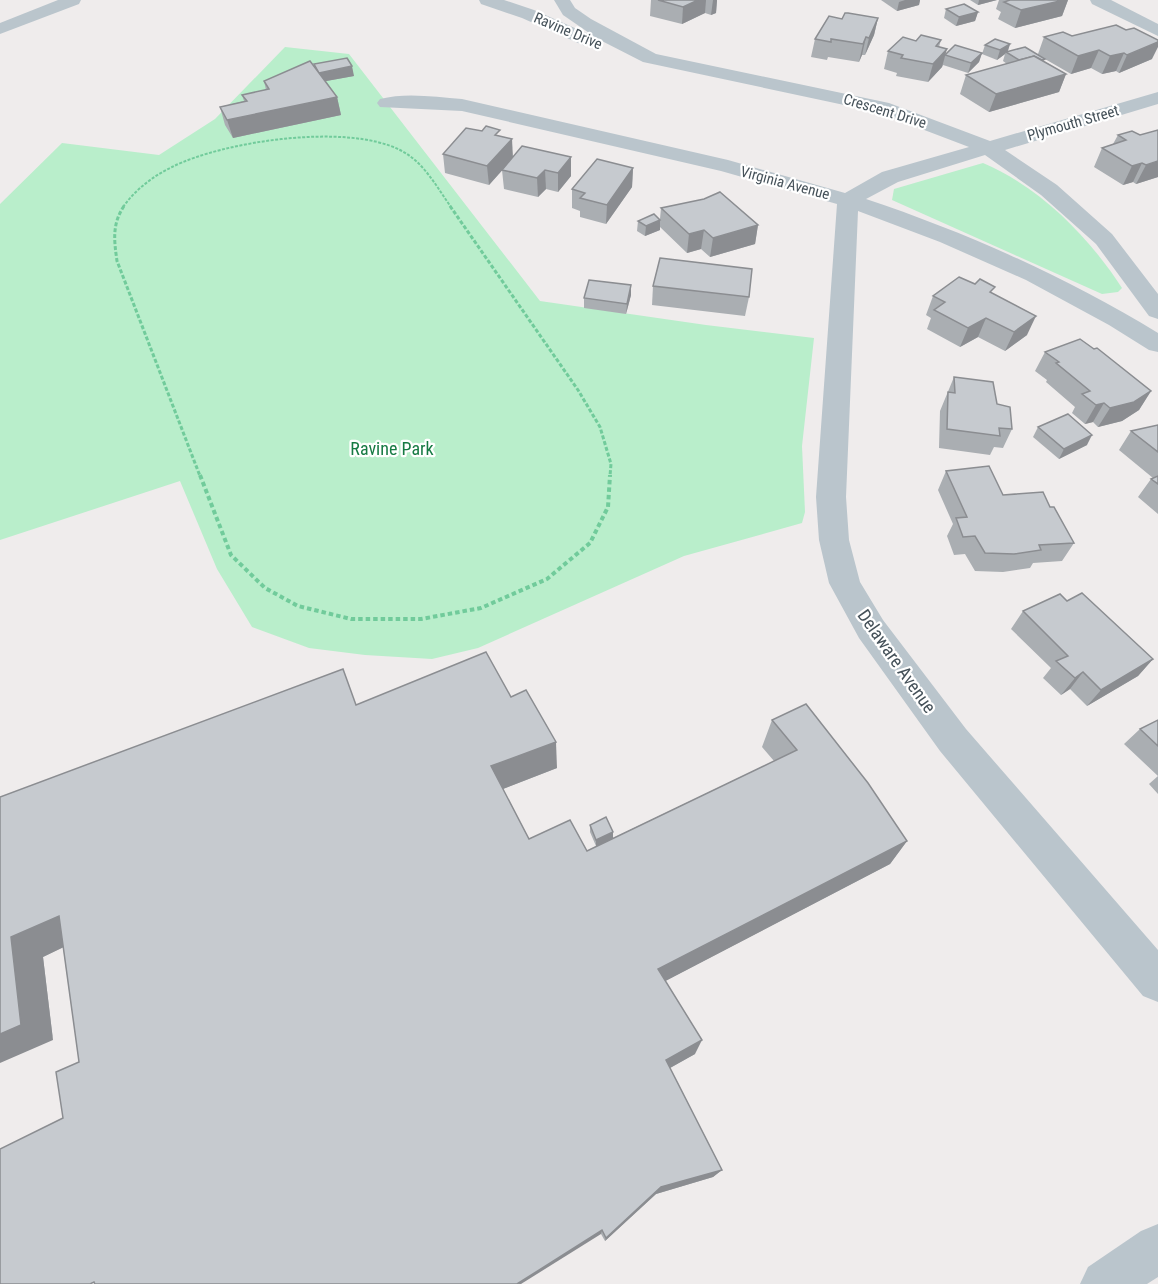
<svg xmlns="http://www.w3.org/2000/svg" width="1158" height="1284" viewBox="0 0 1158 1284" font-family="'Roboto Condensed',sans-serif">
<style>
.green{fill:#b9eecb}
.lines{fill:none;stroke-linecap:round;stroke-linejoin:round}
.path-far2{stroke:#71cb9b;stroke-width:2;stroke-dasharray:3 1.5;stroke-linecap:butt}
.path-far1{stroke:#71cb9b;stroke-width:3;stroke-dasharray:4 2;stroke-linecap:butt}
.path{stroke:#71cb9b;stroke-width:4;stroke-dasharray:4.5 3;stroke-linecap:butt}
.minor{fill:#bac5cc;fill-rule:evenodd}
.wall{fill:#aaaeb2}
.shaded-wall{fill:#8b8d91}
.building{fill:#c6cacf;stroke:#8b8d91;stroke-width:1.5}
.labels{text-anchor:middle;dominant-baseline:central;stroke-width:4.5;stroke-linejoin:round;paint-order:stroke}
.far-street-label{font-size:15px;fill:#455159;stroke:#fff}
.park-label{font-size:18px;fill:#167a43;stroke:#fff}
.street-label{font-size:18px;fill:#455159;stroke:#fff}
</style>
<rect width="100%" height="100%" fill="#efecec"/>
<g class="green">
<polygon points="285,47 349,54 540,301 706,325 814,338 802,446 805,512 802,523 684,556 478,648 432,659 365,655 309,648 252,627 217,569 180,481 0,540 0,204 62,143 159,155 215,119"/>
<path d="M983,163C1040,187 1089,237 1122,288L1118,292L1102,294L892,200L894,189Z"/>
</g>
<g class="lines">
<path class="path-far2" d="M123,207C135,190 153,176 172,167C224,141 347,123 400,150C424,162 436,186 451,207"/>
<g class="path-far1">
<path d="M124,206C112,224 114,240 117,261L200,476"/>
<polyline points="450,206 578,390 600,427 611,464 610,476"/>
</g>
<polyline class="path" points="200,475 231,555 265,588 298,606 351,619 421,619 481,608 547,579 590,543 608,507 610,475"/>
<g class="minor">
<polygon points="58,0 81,0 79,4 0,34 0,23"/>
<path d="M479,0H504L534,10L595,37L563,15L554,0H570L575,8L591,19L656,54L889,103L990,141L1158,92V104L1005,150L1057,185L1112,234L1158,294V319L1149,316L1096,244L1041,195L985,155L898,182L866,199C968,233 1066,277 1158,333V352L1149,350L1109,325L1026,280L940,242L858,211L846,497L849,540L860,582L883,620L966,729L1158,950V1002L1143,996L940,751L859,638L829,583L819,540L816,497L837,204L721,171L462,111L380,107L377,103L380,99C406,92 436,97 462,99L728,160L845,193L882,172L969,147L877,112L643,62L598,39L600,42L597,46H585L522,18L481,4Z"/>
<polygon points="1090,0 1111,0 1158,24 1158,36 1092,4"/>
<polygon points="1158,1224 1158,1277 1147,1284 1080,1284 1088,1267 1141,1231"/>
</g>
</g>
<g class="wall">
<polygon points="651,0 717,0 716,13 711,15 705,13 682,24 650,16"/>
<polygon points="881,0 920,0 919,5 897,11"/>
<polygon points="970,0 997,0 978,5"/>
<polygon points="999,0 1068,0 1062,16 1015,28 998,19 1001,12 996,9"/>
<polygon points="946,9 978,12 975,21 956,26 944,18"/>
<polygon points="878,18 874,35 865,55 862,55 859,62 828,57 827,60 811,57 815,39 842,19"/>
<polygon points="1072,36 1152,59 1119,73 1116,71 1102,74 1091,68 1071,74 1045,59 1044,61 1066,74 1059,92 989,112 960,94 966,75 1007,64 1003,61 1005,54 997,60 982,54 985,45 1010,44 1008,51 1038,54 1044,37"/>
<polygon points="941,40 939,47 946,55 982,53 979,62 968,73 943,65 942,67 928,82 896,76 897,73 884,69 888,51 916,41"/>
<polygon points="315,66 354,76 326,81 337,97 341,115 233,138 225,125 220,107 244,101 242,95 266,90 264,81"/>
<polygon points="1158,130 1158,177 1136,184 1133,182 1123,185 1094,167 1102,148 1113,144 1118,135 1140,135"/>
<polygon points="500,136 513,157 571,157 571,176 558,192 546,189 538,197 504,189 502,170 506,166 489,185 445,173 443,154"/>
<polygon points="633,168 632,187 606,224 580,217 580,211 572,208 572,189"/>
<polygon points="661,208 758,225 755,244 710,257 701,249 687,253 660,227 660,230 645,236 637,231 638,221 660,219"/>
<polygon points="653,286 749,297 745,316 652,305"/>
<polygon points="993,293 1027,335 1005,351 978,337 960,347 927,329 931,318 926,315 933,296"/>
<polygon points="631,295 626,314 584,308 584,298"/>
<polygon points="1045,352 1151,391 1139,410 1122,421 1098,427 1093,422 1085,424 1072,413 1075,407 1046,382 1047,380 1035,371"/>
<polygon points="954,377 997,404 1012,429 1003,448 994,447 990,455 939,448 940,411"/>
<polygon points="1158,425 1158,514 1138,497 1151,479 1153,478 1119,450 1131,431"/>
<polygon points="1038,427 1087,445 1059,459 1033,437"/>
<polygon points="946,471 1003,495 1050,507 1074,543 1062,561 1033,563 1030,568 1003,572 975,571 965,554 954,555 947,536 953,524 938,490"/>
<polygon points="1067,601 1153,659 1138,676 1087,706 1070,689 1061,695 1043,678 1051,668 1011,629 1023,611"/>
<polygon points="511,697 557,768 503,789 529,839 587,851 596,846 590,832 590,825 613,832 613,838 774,761 762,747 772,720 907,841 890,864 665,981 695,1054 670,1068 722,1170 713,1177 656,1194 605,1241 601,1234 63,1118 79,1062 63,947 43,957 53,1040 0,797 356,705"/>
<polygon points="1158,720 1158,794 1149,784 1158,776 1124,744 1140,729"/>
</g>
<g class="shaded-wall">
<polygon points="698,0 706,0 705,13 682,24 683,7"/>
<polygon points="713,0 717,0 716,13 711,15"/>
<polygon points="905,0 920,0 919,5 897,11 899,2"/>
<polygon points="979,0 997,0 978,5"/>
<polygon points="1064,0 1068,0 1062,16 1015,28 1021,10"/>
<polygon points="978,12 975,21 956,26 959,17"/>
<polygon points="878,18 874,35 865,55 869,38"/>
<polygon points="866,37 862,55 859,62 863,44"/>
<polygon points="1158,42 1158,47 1152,59 1119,73 1127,55"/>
<polygon points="1010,44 1007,53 1006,52 1005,54 997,60 1000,50"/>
<polygon points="947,49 942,67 928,82 933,64"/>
<polygon points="1099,50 1091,68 1071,74 1078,56"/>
<polygon points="982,53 979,62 968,73 971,63"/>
<polygon points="1124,53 1116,71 1102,74 1110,56"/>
<polygon points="352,66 354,76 321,82 319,73"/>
<polygon points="1066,74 1059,92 989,112 996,94"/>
<polygon points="337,97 341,115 233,138 227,120"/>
<polygon points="512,139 513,158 489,185 487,166"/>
<polygon points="571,157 571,176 558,192 558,173"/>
<polygon points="1158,161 1158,177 1136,184 1146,165"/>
<polygon points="1142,163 1133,182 1123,185 1132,166"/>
<polygon points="633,168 632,187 606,224 607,205"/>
<polygon points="545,170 546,189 538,197 537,178"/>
<polygon points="660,220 660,230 645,236 646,226"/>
<polygon points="758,225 755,244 710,257 713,238"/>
<polygon points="704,230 701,249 687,253 689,234"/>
<polygon points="631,285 631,295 626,314 627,304"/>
<polygon points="1036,316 1027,335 1005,351 1014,332"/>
<polygon points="986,318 978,337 960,347 968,328"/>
<polygon points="1151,391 1139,410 1122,421 1098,427 1110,408"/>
<polygon points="1104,403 1093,422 1085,424 1096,405"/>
<polygon points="1092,435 1087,445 1059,459 1064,449"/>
<polygon points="1153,659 1138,676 1087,706 1101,690"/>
<polygon points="1083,672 1070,689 1061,695 1075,678"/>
<polygon points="556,742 557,768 495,792 491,766"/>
<polygon points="613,832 613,839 596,847 596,840"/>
<polygon points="907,841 890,864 654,987 658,969"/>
<polygon points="59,916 87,936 43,957 53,1040 0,1063 0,1034 11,937"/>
<polygon points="702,1040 695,1054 661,1073 666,1060"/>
<polygon points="722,1170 713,1177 656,1194 605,1241 606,1238 661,1187"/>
<polygon points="602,1230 601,1234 521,1284 517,1284"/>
</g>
<g class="building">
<polygon points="658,0 698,0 683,7"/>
<polygon points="1010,0 1064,0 1021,10 1004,2"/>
<polygon points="964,4 978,12 959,17 946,9"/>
<polygon points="845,13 848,13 878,18 869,38 866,37 863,44 831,39 831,42 815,39 829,16 842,19"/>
<polygon points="1116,25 1126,30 1134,28 1158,40 1158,42 1127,55 1124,53 1110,56 1099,50 1078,56 1044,37 1063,32 1072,36"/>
<polygon points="921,35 941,40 936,46 947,49 933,64 901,58 903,55 888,51 903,37 916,41"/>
<polygon points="995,39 1010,44 1000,50 985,45"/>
<polygon points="955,45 982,53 971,63 945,55"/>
<polygon points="1025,47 1045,59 1042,60 1034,56 1019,60 1006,52"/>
<polygon points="1034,56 1066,74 996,94 966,75"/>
<polygon points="347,58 352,66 319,73 314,64"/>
<polygon points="310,61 337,97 227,120 220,107 247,101 242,95 269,89 264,81"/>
<polygon points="486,126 500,130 495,135 512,139 487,166 443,154 466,128 482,131"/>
<polygon points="1158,130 1158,161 1146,165 1142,163 1132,166 1102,148 1126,140 1118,135 1132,131 1140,135"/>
<polygon points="522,146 571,157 558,173 545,170 537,178 502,170"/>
<polygon points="597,159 633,168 607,205 580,198 585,193 572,189"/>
<polygon points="720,192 758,225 713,238 704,230 689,234 661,208 704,199"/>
<polygon points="654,214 660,220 646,226 638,221"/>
<polygon points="660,258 752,269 749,297 653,286"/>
<polygon points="959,277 975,284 980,279 995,287 990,292 1036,316 1014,332 986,318 968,328 934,310 945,302 933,296"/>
<polygon points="589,280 631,285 627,304 584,298"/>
<polygon points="1080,339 1094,349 1097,348 1151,391 1134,402 1110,408 1104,403 1096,405 1082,394 1090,391 1056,363 1059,362 1045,352"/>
<polygon points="954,377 993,382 997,404 1010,407 1012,429 999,428 1000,436 947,429 948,392 955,393"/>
<polygon points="1068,414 1092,435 1064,449 1038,427"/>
<polygon points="1158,425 1158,452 1131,431"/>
<polygon points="989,466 1003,495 1043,492 1050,507 1054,507 1074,543 1039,545 1041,550 1014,554 985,553 975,536 963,537 956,518 967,517 946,471"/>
<polygon points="1158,476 1158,484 1151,479"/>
<polygon points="1082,593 1153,659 1101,690 1083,672 1075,678 1056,661 1068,656 1023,611 1060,594 1067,601"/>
<polygon points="486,652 511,697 526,690 556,742 491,766 529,839 570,820 587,851 797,750 772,720 806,704 868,783 907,841 658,969 702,1040 666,1060 722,1170 661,1187 606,1238 602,1230 517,1284 95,1284 94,1282 90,1284 0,1284 0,1149 63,1118 56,1072 79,1062 59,916 11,937 21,1025 0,1034 0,797 343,669 356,705"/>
<polygon points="1158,720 1158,746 1140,729"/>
<polygon points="606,817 613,832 596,840 590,825"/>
</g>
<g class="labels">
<g class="far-street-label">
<text transform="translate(568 31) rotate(23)">Ravine Drive</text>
<text transform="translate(885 111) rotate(17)">Crescent Drive</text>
<text transform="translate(1073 123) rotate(-16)">Plymouth Street</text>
<text transform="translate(785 183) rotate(15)">Virginia Avenue</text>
</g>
<g class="park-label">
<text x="392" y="448">Ravine Park</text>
</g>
<g class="street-label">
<text transform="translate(897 661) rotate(55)">Delaware Avenue</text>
</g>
</g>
</svg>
